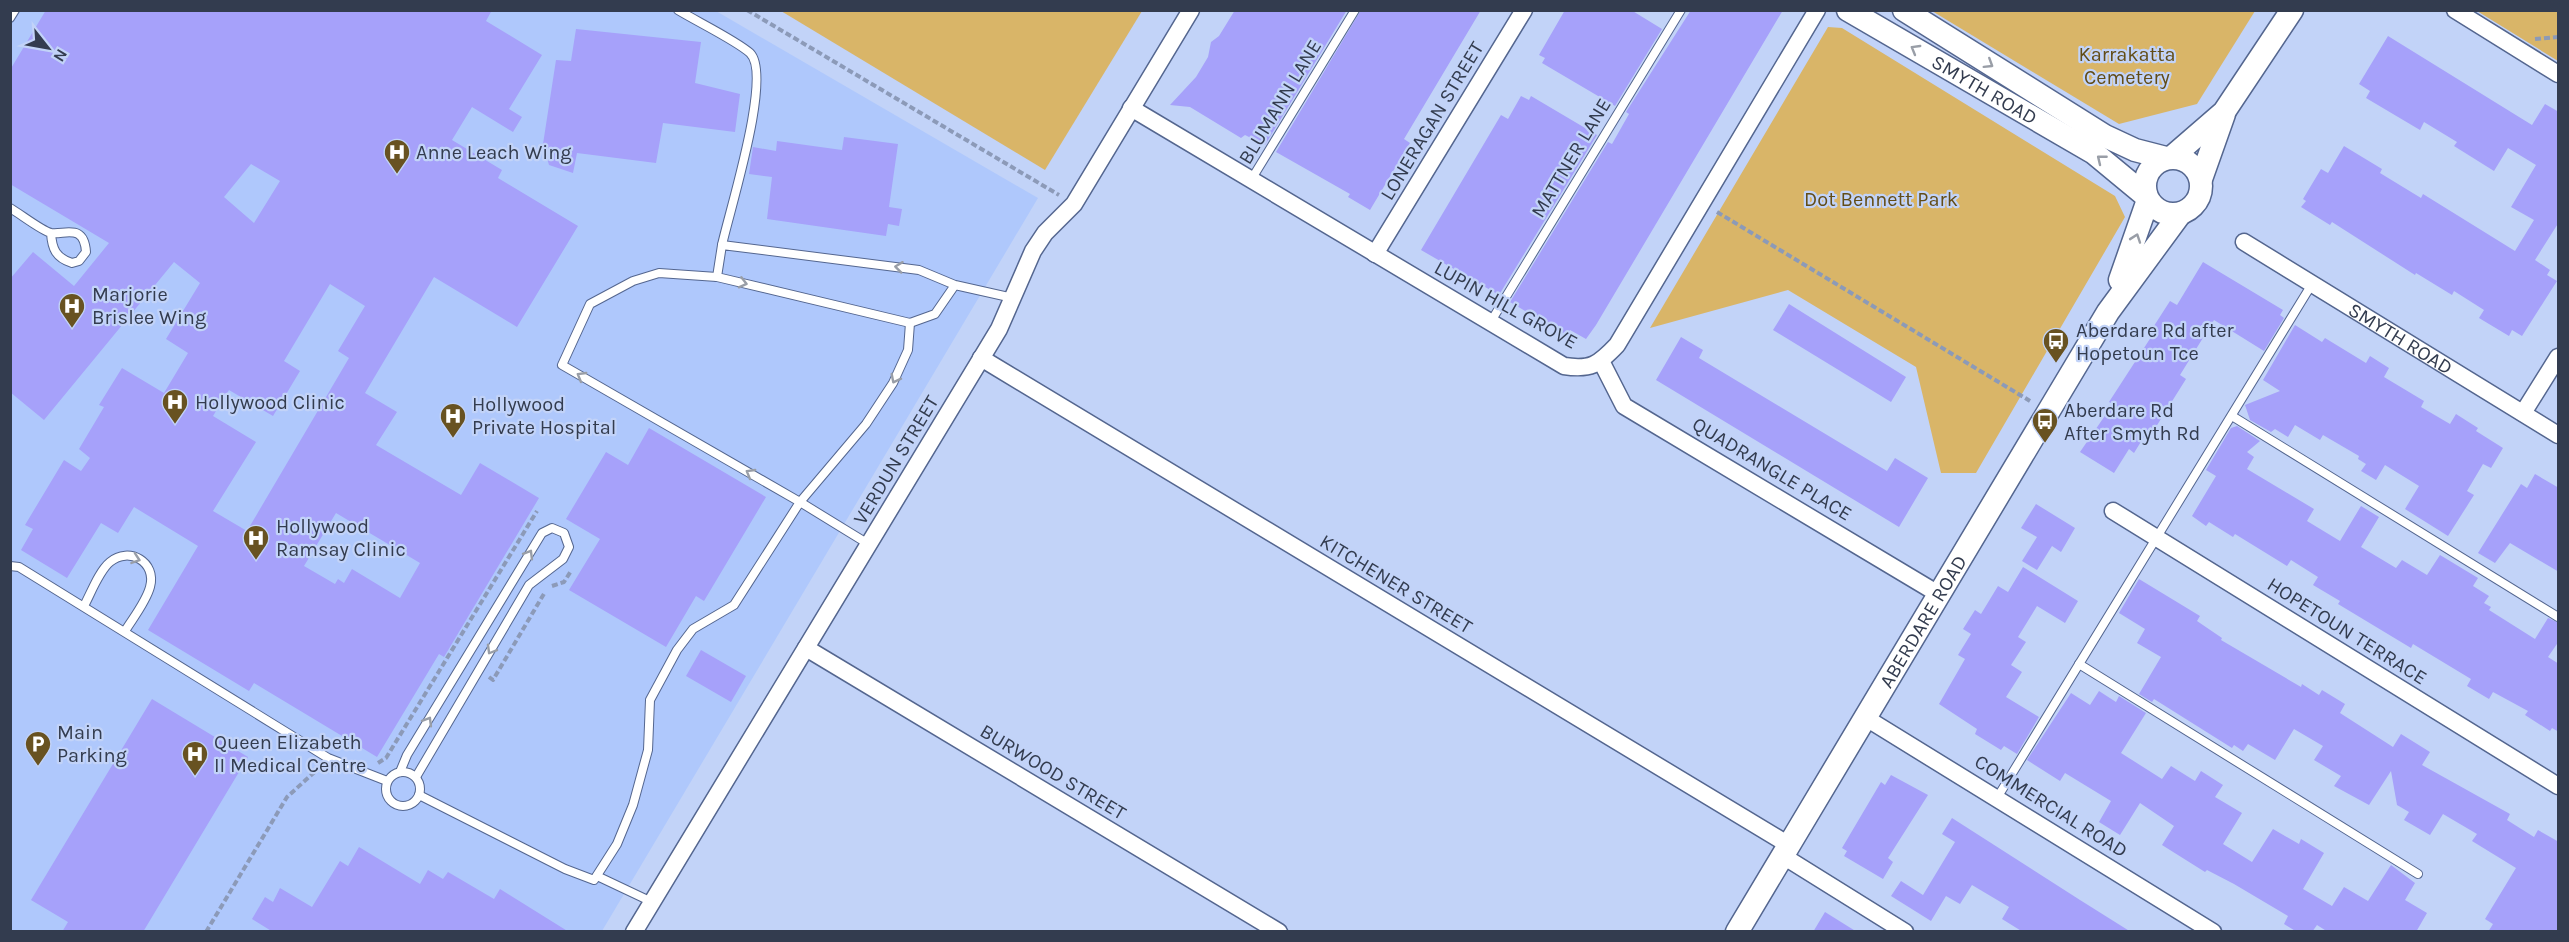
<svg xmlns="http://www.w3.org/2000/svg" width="2569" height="942" viewBox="0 0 2569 942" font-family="Karla,sans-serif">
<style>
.built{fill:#afc8fc}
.green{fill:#d9b568}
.building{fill:#a6a1fa;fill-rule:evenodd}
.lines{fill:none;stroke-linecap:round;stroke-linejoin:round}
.service-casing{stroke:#54668f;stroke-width:10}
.minor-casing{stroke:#54668f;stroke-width:19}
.secondary-casing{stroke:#54668f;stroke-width:25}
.path{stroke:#8c9ab8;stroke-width:4;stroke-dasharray:6 3;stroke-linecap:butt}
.service{stroke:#fff;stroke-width:8}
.minor{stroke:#fff;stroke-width:16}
.secondary{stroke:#fff;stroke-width:22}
.oneway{stroke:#999ea7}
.labels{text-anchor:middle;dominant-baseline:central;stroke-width:4.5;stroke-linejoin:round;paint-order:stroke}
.park-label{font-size:20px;fill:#624c16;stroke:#c2d3f8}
.street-label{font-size:20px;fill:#333c4f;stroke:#c2d3f8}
.poi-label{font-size:20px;fill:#333c4f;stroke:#c2d3f8;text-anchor:start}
</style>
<rect width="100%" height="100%" fill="#c2d3f8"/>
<polygon class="built" points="10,11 716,11 1038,198 602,931 11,931"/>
<g class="green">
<polygon points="781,11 1142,10 1142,11 1045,170"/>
<polygon points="1932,11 2255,10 2255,11 2197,104 2119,124"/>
<polygon points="2477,11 2558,11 2558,61"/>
<polygon points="1828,27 1842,28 2115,196 2125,217 1976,473 1941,473 1916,367 1788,290 1650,328"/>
</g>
<g class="building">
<path d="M46,10H492L486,21L542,55L509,109L522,117L513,132L472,107L452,140L502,170L498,178L578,226L517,327L434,277L365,393L397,412L376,445L461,495L480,463L539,498L444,657L439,654L377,757L254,683L249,691L148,630L198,546L134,507L118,533L101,523L67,578L21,550L33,529L25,525L64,460L81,471L90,458L79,449L104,407L99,405L122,368L164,393L188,353L166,339L200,283L174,262L44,420L10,392V279L33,252L74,286L109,243L10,184V70ZM251,164L280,181L254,223L224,197ZM330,284L365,306L338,351L349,358L247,531L213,511L256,442L213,416L229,390L273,416L300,371L284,361ZM336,513L420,563L400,598L352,569L344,583L338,579L335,584L304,566Z"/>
<polygon points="1235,10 1347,10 1265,145 1245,135 1241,138 1190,107 1170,105 1196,77 1208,57 1211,42 1219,36"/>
<polygon points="1361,10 1481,10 1404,139 1410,143 1370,210 1348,197 1350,194 1276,152"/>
<polygon points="1565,10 1631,10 1662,29 1615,106 1542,63 1545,58 1539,55"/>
<polygon points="1691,10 1783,10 1596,325 1586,339 1570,330 1567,336 1510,302 1608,142 1612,144 1629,114 1626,112"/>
<polygon points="576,29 701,42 695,83 740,94 735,132 663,123 656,163 577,153 573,173 549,165 543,144 556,60 571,61"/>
<polygon points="2388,36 2532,125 2545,104 2559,112 2559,222 2535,260 2550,270 2547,275 2557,281 2522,336 2512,330 2509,336 2479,318 2484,310 2454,291 2452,295 2416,273 2415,275 2332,222 2330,225 2301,207 2306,201 2303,199 2321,169 2328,173 2344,146 2382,169 2380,173 2421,198 2423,194 2515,251 2534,220 2511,207 2536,165 2508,148 2494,171 2454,146 2457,142 2424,122 2420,130 2366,98 2370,91 2359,84"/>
<polygon points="1521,96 1529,100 1531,96 1597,135 1499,295 1421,250 1501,115 1508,119"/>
<polygon points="844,137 898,144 889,207 902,209 899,226 888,224 886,236 767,219 772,177 749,174 753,147 776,151 777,141 842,150"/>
<polygon points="2203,262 2283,310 2280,315 2284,318 2264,351 2214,320 2180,375 2186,379 2154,430 2150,427 2134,453 2129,449 2114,473 2080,452 2113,404 2109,402 2155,331 2152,329 2170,301 2177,305"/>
<polygon points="1789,304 1906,377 1891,402 1773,330"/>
<polygon points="2295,325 2322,342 2325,338 2366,363 2370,356 2389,368 2384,377 2424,401 2421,407 2450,424 2456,414 2478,428 2476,431 2503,448 2491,468 2483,464 2467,491 2474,495 2448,536 2405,509 2419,486 2385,465 2376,480 2361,471 2366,464 2358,459 2359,456 2323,435 2320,440 2295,425 2288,437 2275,429 2271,432 2250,420 2245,405 2280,391 2263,380"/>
<polygon points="1681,337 1703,350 1699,358 1887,471 1895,458 1928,478 1899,527 1656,380"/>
<polygon points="2237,426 2260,441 2247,452 2254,457 2247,469 2314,509 2307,521 2340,541 2361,506 2379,517 2361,547 2396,568 2402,560 2427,575 2440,555 2478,578 2473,586 2489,596 2484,603 2491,607 2489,610 2535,639 2548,618 2559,623 2559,641 2548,657 2559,664 2559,732 2552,728 2550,731 2525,715 2528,711 2493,692 2489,699 2467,686 2471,679 2413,644 2411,648 2338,604 2340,601 2313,585 2318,577 2291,560 2287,566 2235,534 2233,537 2209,522 2206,526 2192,516 2216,476 2206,470 2231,428"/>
<polygon points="649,428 766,497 704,601 696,596 666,647 569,590 600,539 566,519 606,452 628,465"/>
<polygon points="2535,474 2559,488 2559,572 2510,543 2495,563 2478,553 2521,484 2527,488"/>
<polygon points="2036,504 2075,528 2061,552 2052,546 2037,570 2022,561 2037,537 2021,528"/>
<polygon points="2023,567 2078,601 2065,623 2037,606 2018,637 2026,642 2011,665 2022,672 2006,697 2039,717 2017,754 2004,746 2001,750 1975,734 1977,729 1939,704 1965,659 1958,655 1971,634 1963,629 1975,610 1981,614 1998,586 2008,592"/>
<polygon points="2139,579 2200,616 2197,621 2222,638 2221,640 2301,687 2302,684 2319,695 2322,690 2345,704 2340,713 2393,747 2401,734 2430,752 2422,765 2510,814 2507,820 2534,837 2538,830 2559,842 2559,932 2488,932 2493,924 2485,919 2516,868 2472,841 2477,834 2443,814 2430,835 2404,820 2409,812 2397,805 2391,771 2369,805 2334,786 2341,776 2314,760 2323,746 2294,729 2275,760 2248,744 2243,751 2234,745 2232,748 2154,699 2152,702 2139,694 2161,657 2137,643 2145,629 2119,613"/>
<polygon points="701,650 746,676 731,702 686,676"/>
<polygon points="2099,691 2116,702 2119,696 2146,713 2121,753 2162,779 2171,766 2195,781 2201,771 2223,785 2215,797 2242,813 2223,844 2252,862 2273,829 2299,844 2301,839 2324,853 2303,889 2332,906 2344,887 2368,901 2391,865 2415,883 2405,900 2427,913 2416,932 2328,932 2317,925 2312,932 2297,932 2284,924 2288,916 2234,884 2207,870 2205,872 2162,845 2174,826 2140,803 2120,835 2099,822 2111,801 2065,773 2060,781 2027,760 2071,693 2090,705"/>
<polygon points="152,699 248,757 143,932 62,932 68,922 31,900"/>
<polygon points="1891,775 1928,795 1888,858 1893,862 1883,879 1844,856 1847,851 1842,848 1881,782 1885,785"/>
<polygon points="1952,818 2080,900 2131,932 2023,932 2002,919 2009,907 1972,885 1960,904 1946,896 1931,921 1891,896 1901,881 1923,895 1955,842 1942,834"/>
<polygon points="359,847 420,884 428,870 443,879 448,872 494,899 500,889 569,932 273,932 252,919 265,897 273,902 280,888 312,907 340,861 348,866"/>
<polygon points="1825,912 1857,932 1813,932"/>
</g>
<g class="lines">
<g class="service-casing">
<g id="service">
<path d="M678,10C696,21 737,41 750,53C773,75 729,212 722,245"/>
<polyline points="10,18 15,10"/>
<polyline points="1251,180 1355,10"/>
<path d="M10,208C19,213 42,231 51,233C65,235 84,223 86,252L79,261L72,263C56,258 52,249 51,233"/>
<polyline points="717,277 659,273 633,281 590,304 562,365 800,502 870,545"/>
<polyline points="955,285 935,314 910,323 717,277 722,245 919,270 955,285 1013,298"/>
<polyline points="1490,323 1681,10"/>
<polyline points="2232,416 2558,617"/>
<polyline points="10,566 19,567 328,758 387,781"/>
<path d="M84,606C91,593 99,571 110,562C129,546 157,562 150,587C146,602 133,618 125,631"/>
<polyline points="2079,664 2418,874"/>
<circle cx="403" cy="789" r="17"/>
<polyline points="400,772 407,755 542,533 552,528 564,533 569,547 563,559 529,585 416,777"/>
<polyline points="419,795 565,869 594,880 617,844 633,805 648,750 650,700 677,650 693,629 734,605 800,502 866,424 893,383 908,350 910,323"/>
<polyline points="1997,798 2312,284"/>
<polyline points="597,876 652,902"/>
</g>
</g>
<g class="minor-casing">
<g id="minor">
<polyline points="2455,10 2558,74"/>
<path d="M1131,108L1564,366C1591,370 1598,365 1617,345L1817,10"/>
<path id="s1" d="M2244,242L2558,435"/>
<polyline points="1375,254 1524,10"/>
<polyline points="981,358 1789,845"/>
<polyline points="1601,361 1624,406 1940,595"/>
<polyline points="2523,413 2558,357"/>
<polyline points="2113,511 2558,786"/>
<polyline points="806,648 1279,932"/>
<polyline points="1866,718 2213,932"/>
<polyline points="1783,856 1905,932"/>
<polyline points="634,932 999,329 1033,251 1045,233 1074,204 1191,10"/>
</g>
</g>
<g class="secondary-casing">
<g id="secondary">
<path id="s2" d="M1848,10L2094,153L2146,196"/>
<polyline points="1904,10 2105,136 2135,150 2166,158"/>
<polyline points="2172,157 2224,112 2292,10"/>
<circle cx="2173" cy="186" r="28"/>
<polyline points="2201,179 2224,114"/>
<polyline points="2120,280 2148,200"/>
<path id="s3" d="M1737,932L2108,312L2180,214"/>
</g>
</g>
<g class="path">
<polyline points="747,10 1059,195"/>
<polyline points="2535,39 2558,37"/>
<polyline points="1717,212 2030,401"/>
<polyline points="552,586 564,582 571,571"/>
<polyline points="489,677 493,680 545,592"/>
<polyline points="378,763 386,758 537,511"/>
<polyline points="206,932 287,797 319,768"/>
</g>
<use href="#service" class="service"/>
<use href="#minor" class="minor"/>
<use href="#secondary" class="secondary"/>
</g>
<defs><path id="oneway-chevron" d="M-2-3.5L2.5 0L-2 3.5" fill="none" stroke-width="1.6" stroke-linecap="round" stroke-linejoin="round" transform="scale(1.5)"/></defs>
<g class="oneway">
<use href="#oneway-chevron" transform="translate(1915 49) rotate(-150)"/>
<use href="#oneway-chevron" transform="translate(1989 64) rotate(32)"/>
<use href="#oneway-chevron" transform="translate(2101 159) rotate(-141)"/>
<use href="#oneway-chevron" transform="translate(2136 238) rotate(-71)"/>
<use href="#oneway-chevron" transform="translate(899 267) rotate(-173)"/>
<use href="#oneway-chevron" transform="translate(743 283) rotate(14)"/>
<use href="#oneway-chevron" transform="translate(581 376) rotate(-150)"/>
<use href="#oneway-chevron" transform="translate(895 379) rotate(117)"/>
<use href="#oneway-chevron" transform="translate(750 473) rotate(-150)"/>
<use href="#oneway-chevron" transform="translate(529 554) rotate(-59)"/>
<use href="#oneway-chevron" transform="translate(136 559) rotate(19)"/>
<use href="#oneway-chevron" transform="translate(491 650) rotate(120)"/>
<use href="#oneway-chevron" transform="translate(428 721) rotate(-59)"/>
</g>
<defs>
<g id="hospital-pin" transform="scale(1.35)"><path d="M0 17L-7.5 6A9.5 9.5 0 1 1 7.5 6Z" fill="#685221" stroke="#c2d3f8"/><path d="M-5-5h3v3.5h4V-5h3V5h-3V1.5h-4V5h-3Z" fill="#fff"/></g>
<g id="bus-pin" transform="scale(1.35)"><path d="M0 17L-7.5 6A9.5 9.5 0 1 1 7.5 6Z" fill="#685221" stroke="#c2d3f8"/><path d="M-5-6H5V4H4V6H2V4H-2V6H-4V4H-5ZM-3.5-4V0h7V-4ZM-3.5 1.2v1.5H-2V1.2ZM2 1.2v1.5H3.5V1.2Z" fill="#fff"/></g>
<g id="parking-pin" transform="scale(1.35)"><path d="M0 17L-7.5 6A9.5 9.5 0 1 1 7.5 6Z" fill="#685221" stroke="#c2d3f8"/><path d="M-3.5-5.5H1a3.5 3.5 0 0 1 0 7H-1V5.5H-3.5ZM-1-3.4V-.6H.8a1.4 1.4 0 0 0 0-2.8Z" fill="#fff"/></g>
</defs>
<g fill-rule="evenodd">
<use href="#hospital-pin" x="397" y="152"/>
<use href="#hospital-pin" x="72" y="306"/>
<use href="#bus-pin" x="2056" y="341"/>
<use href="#hospital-pin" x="175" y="402"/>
<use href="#hospital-pin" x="453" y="416"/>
<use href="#bus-pin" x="2045" y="421"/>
<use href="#hospital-pin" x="256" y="538"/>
<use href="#parking-pin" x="38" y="744"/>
<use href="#hospital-pin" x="195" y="754"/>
</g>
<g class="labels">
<g class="park-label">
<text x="2127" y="54">Karrakatta<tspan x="2127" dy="23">Cemetery</tspan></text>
<text x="1881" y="199">Dot Bennett Park</text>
</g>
<g class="street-label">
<text stroke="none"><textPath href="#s2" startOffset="158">SMYTH ROAD</textPath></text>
<text transform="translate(1280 102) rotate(-59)">BLUMANN LANE</text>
<text transform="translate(1432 121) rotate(-59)">LONERAGAN STREET</text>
<text transform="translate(1571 158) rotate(-59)">MATTNER LANE</text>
<text transform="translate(1506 305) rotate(29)">LUPIN HILL GROVE</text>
<text stroke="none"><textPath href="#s1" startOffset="184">SMYTH ROAD</textPath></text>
<text transform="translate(896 460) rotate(-59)">VERDUN STREET</text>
<text transform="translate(1772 469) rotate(31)">QUADRANGLE PLACE</text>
<text transform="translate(1396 584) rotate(31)">KITCHENER STREET</text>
<text stroke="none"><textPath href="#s3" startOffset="362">ABERDARE ROAD</textPath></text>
<text transform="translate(2347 631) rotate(32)">HOPETOUN TERRACE</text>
<text transform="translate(1053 772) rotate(31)">BURWOOD STREET</text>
<text transform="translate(2051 806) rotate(32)">COMMERCIAL ROAD</text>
</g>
<g class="poi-label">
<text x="416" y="152">Anne Leach Wing</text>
<text x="92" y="294">Marjorie<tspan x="92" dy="23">Brislee Wing</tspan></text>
<text x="2076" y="330">Aberdare Rd after<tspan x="2076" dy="23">Hopetoun Tce</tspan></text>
<text x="195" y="402">Hollywood Clinic</text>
<text x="472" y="404">Hollywood<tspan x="472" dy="23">Private Hospital</tspan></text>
<text x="2064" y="410">Aberdare Rd<tspan x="2064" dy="23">After Smyth Rd</tspan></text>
<text x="276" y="526">Hollywood<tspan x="276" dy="23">Ramsay Clinic</tspan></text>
<text x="57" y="732">Main<tspan x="57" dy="23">Parking</tspan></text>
<text x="214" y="742">Queen Elizabeth<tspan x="214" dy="23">II Medical Centre</tspan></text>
</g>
</g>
<rect width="2569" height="942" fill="none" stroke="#333c4f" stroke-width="24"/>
<g transform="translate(48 48) rotate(121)" stroke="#c2d3f8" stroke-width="4.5" paint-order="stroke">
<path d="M0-4.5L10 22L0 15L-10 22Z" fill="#333c4f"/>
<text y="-9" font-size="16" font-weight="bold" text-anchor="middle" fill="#333c4f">N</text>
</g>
</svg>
